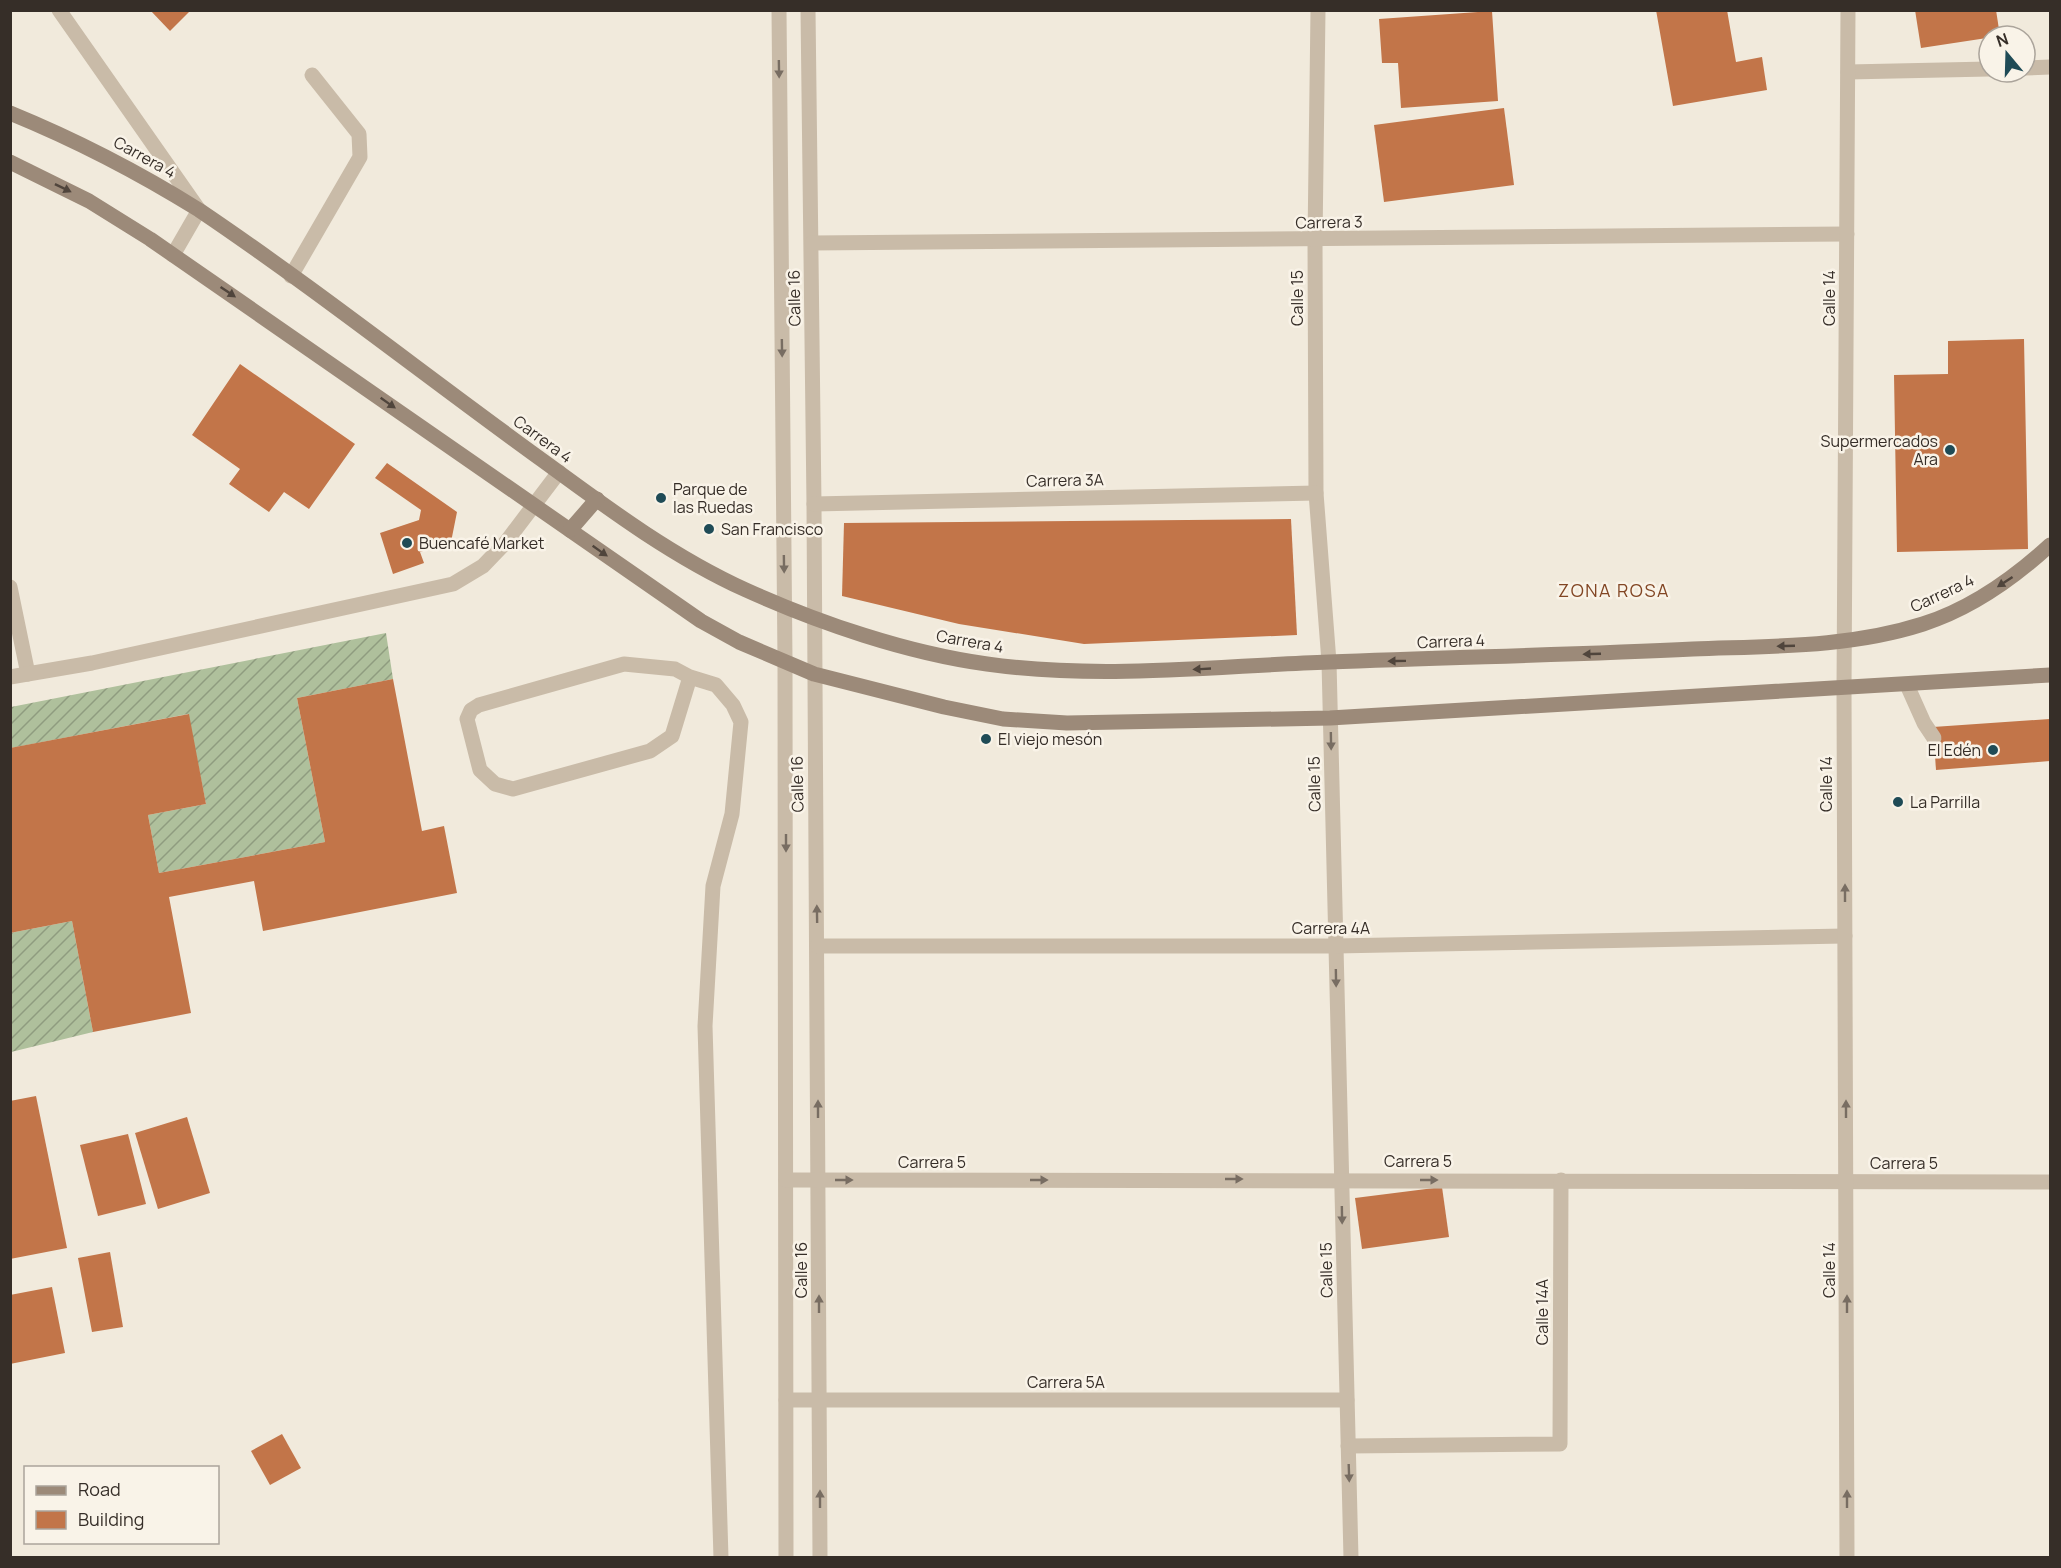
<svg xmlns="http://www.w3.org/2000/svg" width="2061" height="1568" viewBox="0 0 2061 1568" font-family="Manrope,sans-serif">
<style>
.garden{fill:url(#garden-furrows)}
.building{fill:#c27549}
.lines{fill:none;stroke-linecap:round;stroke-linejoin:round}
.lane{stroke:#c9bba8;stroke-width:15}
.street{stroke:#c9bba8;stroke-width:15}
.secondary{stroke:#9c8a79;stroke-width:15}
.oneway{fill:#786d62}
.oneway2{fill:#50453c}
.poi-dot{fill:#1f4b56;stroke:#f9f3e8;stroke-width:2}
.labels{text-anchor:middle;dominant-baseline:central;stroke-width:5;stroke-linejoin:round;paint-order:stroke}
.street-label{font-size:16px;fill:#362e28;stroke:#f9f3e8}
.poi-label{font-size:16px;fill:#362e28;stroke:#f9f3e8;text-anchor:start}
.neighbourhood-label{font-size:18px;letter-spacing:1.5px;fill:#824624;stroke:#f9f3e8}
</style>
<defs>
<pattern id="garden-furrows" width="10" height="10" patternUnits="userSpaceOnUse" patternTransform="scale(1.5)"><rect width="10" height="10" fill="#afc09c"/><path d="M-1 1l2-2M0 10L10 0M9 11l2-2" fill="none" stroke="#8f9c7f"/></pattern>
</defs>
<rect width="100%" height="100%" fill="#f1eadc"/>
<g class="garden">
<polygon points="386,633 393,679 297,698 325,842 159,873 148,815 206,804 188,714 11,748 11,707"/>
<polygon points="72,921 93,1032 11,1052 10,933"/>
</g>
<g class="building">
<polygon points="150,10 191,10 170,31"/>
<polygon points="1656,10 1727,10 1736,62 1762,57 1767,90 1673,106"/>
<polygon points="1915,10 1996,10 2000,36 1921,48"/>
<polygon points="1492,11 1498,101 1401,108 1398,63 1382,63 1379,19"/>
<polygon points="1504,108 1514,185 1384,202 1374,125"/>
<polygon points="2024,339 2028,549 1897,552 1894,375 1948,374 1948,341"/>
<polygon points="240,364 355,444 309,509 284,492 269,512 229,484 240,469 192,435"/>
<polygon points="387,463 457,512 451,542 420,552 424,563 393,574 380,533 419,520 421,510 375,478"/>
<polygon points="1291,519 1297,635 1084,644 959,624 842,596 844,523"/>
<polygon points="393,679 422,831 444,826 457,893 263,931 254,881 169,897 191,1013 93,1032 72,921 10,933 10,748 189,714 206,804 148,815 159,873 325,842 297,698"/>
<polygon points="2050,719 2050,761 1936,770 1933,727"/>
<polygon points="36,1096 67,1248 10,1259 10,1101"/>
<polygon points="187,1117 210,1193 158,1209 135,1133"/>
<polygon points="128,1134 146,1204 98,1216 80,1145"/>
<polygon points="1442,1187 1449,1237 1362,1249 1355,1198"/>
<polygon points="110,1252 123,1327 92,1332 78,1258"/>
<polygon points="52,1287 65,1353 10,1364 10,1295"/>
<polygon points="282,1434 301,1468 270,1485 251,1451"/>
</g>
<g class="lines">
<g class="lane">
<polyline points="59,10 199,210 173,255"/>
<polyline points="291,276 360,157 359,134 312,75"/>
<polyline points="10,587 28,674"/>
<polyline points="10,677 92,663 453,584 483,566 506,542 559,472"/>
<polyline points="690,677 675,669 624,664 479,705 471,710 467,719 480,770 495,784 513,789 650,751 672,736 690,677 716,685 733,705 741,722 732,814 713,886 705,1026 721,1558"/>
<polyline points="1907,685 1924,723 1934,738"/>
</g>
<g class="street">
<polyline points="779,10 785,661 786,1558"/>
<polyline points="808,10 814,504 820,1558"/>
<polyline points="1318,10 1315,240 1316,493 1329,662 1351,1558"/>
<polyline points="2025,68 2050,67"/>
<polyline points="1848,72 1989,69"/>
<polyline points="812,243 1847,234"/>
<polyline points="814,504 1316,493"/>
<polyline points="817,946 1336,946 1845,936"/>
<polyline points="786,1180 2050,1182"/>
<polyline points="786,1400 1347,1400"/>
<polyline points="1348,1446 1560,1444 1561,1180"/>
<polyline points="1847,1558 1844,689 1848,10"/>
</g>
<g class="secondary">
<path d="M10,113C76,140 138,172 199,210C316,289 427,377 542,460C606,507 673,557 746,590C819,623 907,653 987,664C1102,680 1214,666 1329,662C1450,657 1572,655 1693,649C1770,646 1848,648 1923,624C1970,609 2014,578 2050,545"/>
<polyline points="10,162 89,201 150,239 701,621 739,642 814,674 944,707 1003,719 1067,723 1330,718 2050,675"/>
<polyline points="570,530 597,499"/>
</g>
</g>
<defs><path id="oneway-solid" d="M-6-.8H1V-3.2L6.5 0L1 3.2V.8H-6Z" transform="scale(1.5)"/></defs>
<g class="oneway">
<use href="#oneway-solid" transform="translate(779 69) rotate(89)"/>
<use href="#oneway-solid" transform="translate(782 348) rotate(89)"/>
<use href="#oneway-solid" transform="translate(784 564) rotate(89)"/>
<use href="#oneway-solid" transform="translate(1331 741) rotate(89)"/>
<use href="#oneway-solid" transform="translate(786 843) rotate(90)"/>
<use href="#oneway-solid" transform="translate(1845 893) rotate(-90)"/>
<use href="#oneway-solid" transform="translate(817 914) rotate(-91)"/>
<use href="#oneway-solid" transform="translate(1336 978) rotate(89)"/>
<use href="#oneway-solid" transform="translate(818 1109) rotate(-90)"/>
<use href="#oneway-solid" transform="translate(1846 1109) rotate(-90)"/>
<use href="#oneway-solid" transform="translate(1234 1179)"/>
<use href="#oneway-solid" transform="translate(844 1180)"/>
<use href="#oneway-solid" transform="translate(1039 1180)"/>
<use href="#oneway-solid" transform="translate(1429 1180)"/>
<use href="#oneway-solid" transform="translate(1342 1215) rotate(89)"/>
<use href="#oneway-solid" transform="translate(819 1304) rotate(-90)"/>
<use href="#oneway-solid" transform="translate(1847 1304) rotate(-90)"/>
<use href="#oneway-solid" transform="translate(1349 1473) rotate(88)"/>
<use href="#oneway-solid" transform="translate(820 1499) rotate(-90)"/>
<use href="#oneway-solid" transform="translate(1847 1499) rotate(-90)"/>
</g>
<g class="oneway2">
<use href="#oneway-solid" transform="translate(63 188) rotate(26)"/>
<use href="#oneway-solid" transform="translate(228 292) rotate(34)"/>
<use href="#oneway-solid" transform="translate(388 403) rotate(35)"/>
<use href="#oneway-solid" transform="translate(600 551) rotate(35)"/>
<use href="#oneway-solid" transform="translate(2005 582) rotate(147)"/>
<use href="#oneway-solid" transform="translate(1786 646) rotate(178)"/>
<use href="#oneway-solid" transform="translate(1592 654) rotate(178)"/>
<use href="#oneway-solid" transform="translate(1397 661) rotate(179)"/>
<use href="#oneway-solid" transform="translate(1202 669) rotate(177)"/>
</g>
<g class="poi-dot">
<circle cx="1950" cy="450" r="6"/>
<circle cx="661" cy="498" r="6"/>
<circle cx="709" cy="529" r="6"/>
<circle cx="407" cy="543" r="6"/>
<circle cx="986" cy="739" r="6"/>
<circle cx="1993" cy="750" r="6"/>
<circle cx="1898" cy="802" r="6"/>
</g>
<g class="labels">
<g class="street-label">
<text transform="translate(145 157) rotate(29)">Carrera 4</text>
<text transform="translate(1329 222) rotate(-1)">Carrera 3</text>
<text transform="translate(794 298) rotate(-91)">Calle 16</text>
<text transform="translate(1297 298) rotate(-90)">Calle 15</text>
<text transform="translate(1829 298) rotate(-90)">Calle 14</text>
<text transform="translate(543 439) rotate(36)">Carrera 4</text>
<text transform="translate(1065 480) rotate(-1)">Carrera 3A</text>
<text transform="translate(1942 593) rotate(-25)">Carrera 4</text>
<text transform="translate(970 641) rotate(10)">Carrera 4</text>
<text transform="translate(1451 641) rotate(-2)">Carrera 4</text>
<text transform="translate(797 784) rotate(-91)">Calle 16</text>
<text transform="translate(1314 784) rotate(-91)">Calle 15</text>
<text transform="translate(1826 784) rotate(-90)">Calle 14</text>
<text x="1331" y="928">Carrera 4A</text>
<text x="1418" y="1161">Carrera 5</text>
<text x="932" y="1162">Carrera 5</text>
<text x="1904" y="1163">Carrera 5</text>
<text transform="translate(801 1270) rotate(-90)">Calle 16</text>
<text transform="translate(1326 1270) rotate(-91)">Calle 15</text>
<text transform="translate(1829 1270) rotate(-90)">Calle 14</text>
<text transform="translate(1542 1312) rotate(-90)">Calle 14A</text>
<text x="1066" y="1382">Carrera 5A</text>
</g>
<g class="poi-label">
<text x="1938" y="441" text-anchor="end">Supermercados<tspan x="1938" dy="18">Ara</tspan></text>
<text x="673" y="489">Parque de<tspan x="673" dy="18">las Ruedas</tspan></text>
<text x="721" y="529">San Francisco</text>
<text x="419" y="543">Buencafé Market</text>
<text x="998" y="739">El viejo mesón</text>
<text x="1981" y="750" text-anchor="end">El Edén</text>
<text x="1910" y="802">La Parrilla</text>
</g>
<g class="neighbourhood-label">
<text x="1614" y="590">ZONA ROSA</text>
</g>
</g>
<rect width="2061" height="1568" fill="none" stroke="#362e28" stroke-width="24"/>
<rect x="24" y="1466" width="195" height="78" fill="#f9f3e8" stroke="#aba49b" stroke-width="1.5"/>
<rect x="36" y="1486" width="30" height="9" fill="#9c8a79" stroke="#aba49b" stroke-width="1.5"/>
<text x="78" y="1496" font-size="18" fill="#362e28">Road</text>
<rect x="36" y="1511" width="30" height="18" fill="#c27549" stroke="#aba49b" stroke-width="1.5"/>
<text x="78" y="1526" font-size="18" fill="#362e28">Building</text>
<g transform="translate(2007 54) rotate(341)"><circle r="28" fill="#f9f3e8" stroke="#aba49b" stroke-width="1.5"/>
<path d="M0-4.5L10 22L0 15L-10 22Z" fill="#1f4b56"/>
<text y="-9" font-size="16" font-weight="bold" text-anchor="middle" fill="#362e28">N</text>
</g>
</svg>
